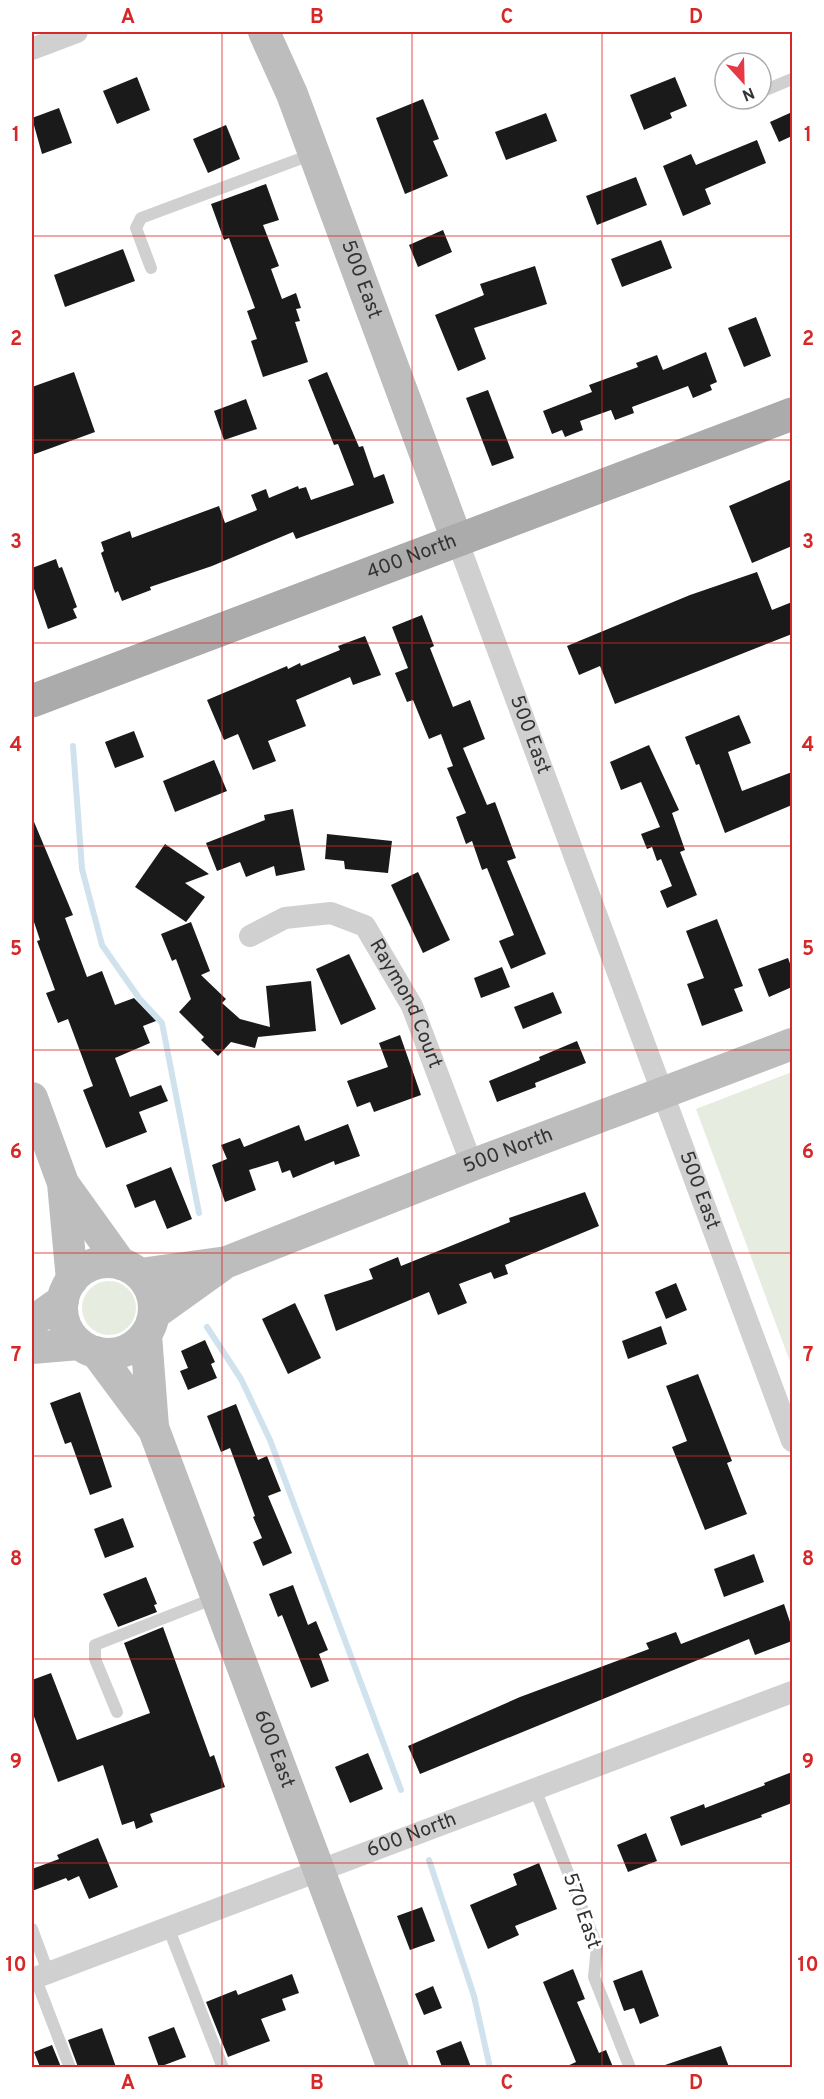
<svg xmlns="http://www.w3.org/2000/svg" width="824" height="2099" viewBox="0 0 824 2099" font-family="Overpass,sans-serif">
<style>
.green{fill:#e6ecdf}
.lines{fill:none;stroke-linecap:round;stroke-linejoin:round}
.stream{stroke:#cfe2ee;stroke-width:6}
.building{fill:#1a1a1a}
.lane{stroke:#d0d0d0;stroke-width:12}
.street{stroke:#d0d0d0;stroke-width:22}
.secondary{stroke:#bdbdbd;stroke-width:32}
.primary{stroke:#ababab;stroke-width:33}
.grid{fill:none;stroke:#d62828;stroke-width:1.5;stroke-opacity:0.55}
.labels{text-anchor:middle;dominant-baseline:central;stroke-width:6;stroke-linejoin:round;paint-order:stroke}
.street-label{font-size:20px;fill:#333;stroke:#fff}
.neatline{fill:none;stroke:#d62828;stroke-width:2}
.grid-label{font-size:20px;text-anchor:middle;font-weight:bold;fill:#d62828}
</style>
<rect width="100%" height="100%" fill="#fff"/>
<g class="green">
<polygon points="792,1072 792,1367 696,1109"/>
<circle cx="109" cy="1308" r="27"/>
</g>
<g class="lines">
<g class="stream">
<polyline points="73,746 82,869 102,945 139,998 162,1023 199,1213"/>
<polyline points="207,1327 241,1379 270,1440 401,1790"/>
<polyline points="429,1860 474,1996 490,2068"/>
</g>
</g>
<g class="building">
<polygon points="137,77 150,110 117,124 103,91"/>
<polygon points="675,77 687,106 670,113 672,118 644,130 630,95"/>
<polygon points="423,99 439,139 433,141 448,176 405,194 376,118"/>
<polygon points="59,108 72,143 42,154 32,118"/>
<polygon points="792,112 792,136 779,142 770,122"/>
<polygon points="546,113 557,141 506,160 495,132"/>
<polygon points="226,125 240,159 208,173 193,139"/>
<polygon points="757,140 766,163 705,189 711,204 683,216 663,166 691,154 696,165"/>
<polygon points="636,177 647,205 597,225 586,196"/>
<polygon points="266,184 279,220 263,225 279,266 271,269 282,299 296,293 301,308 296,309 300,321 295,322 308,362 263,377 251,341 257,339 247,311 255,308 229,238 224,240 211,204"/>
<polygon points="443,230 452,252 418,267 409,245"/>
<polygon points="661,240 672,268 622,287 611,259"/>
<polygon points="123,249 135,281 65,307 54,275"/>
<polygon points="535,266 547,304 474,328 486,359 458,371 435,315 484,295 480,284"/>
<polygon points="756,317 771,356 744,367 728,328"/>
<polygon points="706,352 717,382 710,385 712,390 693,398 688,386 632,407 634,413 615,420 611,410 580,421 583,430 565,437 562,430 552,434 543,411 592,392 589,385 638,367 636,363 657,355 663,370"/>
<polygon points="74,372 95,432 32,455 32,387"/>
<polygon points="327,372 359,447 363,446 374,478 384,474 394,503 296,539 293,532 212,566 150,587 151,590 122,601 118,591 115,593 101,553 104,551 101,542 130,531 132,538 219,506 225,523 257,510 251,495 266,489 269,498 298,486 299,489 306,487 311,500 354,485 338,444 334,445 308,380"/>
<polygon points="488,390 514,458 492,466 466,398"/>
<polygon points="246,399 257,429 224,440 214,411"/>
<polygon points="792,479 792,546 752,563 729,506"/>
<polygon points="56,559 59,568 62,567 77,607 73,609 77,618 48,629 32,583 32,568"/>
<polygon points="757,572 772,610 792,602 792,634 615,704 600,666 579,675 567,646 690,595"/>
<polygon points="422,615 434,646 430,648 453,707 470,700 485,739 463,748 487,805 495,802 516,858 507,861 546,954 511,969 499,941 514,935 487,868 482,870 472,841 466,844 456,817 466,813 447,768 453,766 441,734 429,739 413,700 407,702 395,673 408,668 392,627"/>
<polygon points="365,636 381,675 353,685 350,677 296,700 306,726 268,741 276,761 253,770 238,734 224,740 207,700 287,666 288,669 300,663 301,666 340,650 338,646"/>
<polygon points="739,715 751,743 728,752 742,791 792,772 792,805 725,833 699,764 696,765 685,737"/>
<polygon points="134,731 144,757 115,768 105,742"/>
<polygon points="649,745 679,810 672,813 685,850 680,852 697,895 667,908 660,891 672,886 661,859 657,861 652,847 647,849 641,834 660,827 641,782 621,790 610,762"/>
<polygon points="214,760 227,791 175,812 163,781"/>
<polygon points="293,809 305,870 276,876 274,866 246,877 240,862 217,871 206,843 265,820 264,815"/>
<polygon points="32,817 73,915 65,918 87,977 102,971 115,1005 134,998 156,1021 143,1026 150,1043 115,1058 130,1097 161,1085 168,1101 139,1112 147,1132 106,1148 83,1090 93,1086 68,1019 58,1023 46,993 55,990 37,941 40,940 32,916"/>
<polygon points="327,834 392,841 388,873 345,869 344,861 325,859"/>
<polygon points="165,844 209,874 185,883 205,897 186,922 135,887"/>
<polygon points="418,872 450,940 423,953 391,885"/>
<polygon points="717,919 743,986 734,989 743,1011 702,1026 687,984 704,978 686,931"/>
<polygon points="191,922 210,971 201,975 226,999 222,1003 240,1019 270,1027 266,986 311,981 316,1031 258,1037 255,1048 231,1042 218,1056 201,1040 204,1037 179,1012 191,999 176,959 172,961 161,934"/>
<polygon points="349,954 376,1009 341,1025 316,969"/>
<polygon points="788,958 792,969 792,987 769,997 758,969"/>
<polygon points="502,967 510,987 481,998 474,978"/>
<polygon points="553,992 562,1013 523,1029 514,1007"/>
<polygon points="400,1035 421,1095 374,1112 370,1102 357,1107 347,1081 388,1067 379,1043"/>
<polygon points="577,1041 586,1063 535,1083 536,1087 497,1102 489,1081 540,1060 539,1057"/>
<polygon points="348,1124 360,1156 335,1165 334,1161 293,1178 290,1170 282,1173 278,1161 249,1170 256,1190 225,1202 212,1165 227,1159 221,1145 240,1138 244,1147 299,1125 305,1141"/>
<polygon points="171,1167 192,1219 167,1229 155,1200 135,1208 126,1185"/>
<polygon points="585,1192 599,1226 505,1265 508,1274 494,1279 491,1272 459,1284 467,1303 438,1315 429,1292 336,1331 324,1295 373,1279 369,1269 398,1257 401,1266 510,1222 509,1218"/>
<polygon points="676,1283 687,1310 666,1319 655,1292"/>
<polygon points="295,1303 321,1358 288,1374 262,1319"/>
<polygon points="661,1326 667,1344 628,1359 622,1341"/>
<polygon points="205,1340 215,1362 211,1364 217,1378 188,1390 180,1371 188,1368 181,1351"/>
<polygon points="698,1374 732,1461 727,1463 747,1514 705,1530 672,1447 687,1441 666,1386"/>
<polygon points="80,1392 112,1487 90,1495 71,1442 65,1444 50,1403"/>
<polygon points="236,1404 258,1460 267,1456 281,1491 268,1496 292,1553 263,1566 253,1542 262,1538 253,1517 255,1516 230,1448 221,1452 207,1416"/>
<polygon points="123,1518 134,1547 105,1558 94,1529"/>
<polygon points="754,1554 764,1582 724,1597 714,1569"/>
<polygon points="146,1577 157,1604 154,1605 157,1612 118,1627 103,1594"/>
<polygon points="293,1585 308,1625 316,1621 328,1650 319,1654 329,1681 311,1688 282,1615 278,1617 269,1594"/>
<polygon points="784,1604 792,1628 792,1641 755,1655 749,1639 420,1774 408,1746 520,1697 649,1649 646,1643 676,1632 681,1644"/>
<polygon points="163,1627 210,1757 214,1755 225,1787 150,1814 153,1822 136,1829 134,1821 122,1825 103,1765 58,1782 32,1711 32,1680 51,1673 77,1740 150,1713 124,1643"/>
<polygon points="368,1753 383,1789 350,1803 335,1767"/>
<polygon points="792,1772 792,1803 761,1815 762,1817 681,1846 670,1817 704,1804 705,1808 765,1785 764,1783"/>
<polygon points="646,1833 657,1861 628,1872 617,1845"/>
<polygon points="98,1838 118,1887 89,1899 79,1876 68,1881 66,1878 32,1891 32,1869 59,1859 57,1855"/>
<polygon points="539,1863 557,1909 515,1926 519,1935 488,1949 470,1905 517,1885 513,1874"/>
<polygon points="422,1907 435,1941 410,1950 397,1916"/>
<polygon points="573,1969 585,1999 577,2002 599,2053 606,2050 613,2067 565,2067 576,2062 543,1982"/>
<polygon points="642,1970 659,2016 640,2024 634,2008 624,2011 613,1981"/>
<polygon points="292,1974 299,1993 282,1999 286,2010 261,2019 270,2041 228,2057 206,2002 236,1990 238,1995"/>
<polygon points="433,1986 442,2008 424,2015 415,1994"/>
<polygon points="174,2027 186,2057 159,2067 148,2037"/>
<polygon points="102,2028 116,2067 78,2067 68,2040"/>
<polygon points="461,2041 471,2067 442,2067 436,2051"/>
<polygon points="52,2045 61,2067 40,2067 34,2052"/>
<polygon points="721,2046 729,2067 666,2067 665,2065"/>
</g>
<g class="lines">
<g class="lane">
<polyline points="761,92 792,79"/>
<polyline points="738,101 743,99"/>
<polyline points="151,268 136,228 141,218 313,154"/>
<polyline points="117,1712 95,1659 95,1645 215,1598"/>
<polyline points="535,1789 597,1946 594,1977 630,2068"/>
<polyline points="168,1927 223,2068"/>
<polyline points="32,1929 48,1972"/>
<polyline points="35,1977 70,2068"/>
</g>
<g class="street">
<polyline points="32,49 77,32"/>
<path id="s1" d="M457,540L792,1441"/>
<path id="s2" d="M250,936L285,918L331,913L365,926L412,1006L472,1165"/>
<path id="s3" d="M32,1979L792,1692"/>
</g>
<g class="secondary">
<path id="s4" d="M264,32L292,94L457,540"/>
<polyline points="32,1098 63,1183 72,1280"/>
<polyline points="65,1186 121,1264"/>
<circle cx="108" cy="1308" r="46"/>
<path id="s5" d="M140,1274L227,1262L472,1165L792,1044"/>
<polyline points="154,1314 221,1266"/>
<polyline points="32,1322 63,1300"/>
<polyline points="146,1335 153,1427"/>
<polyline points="32,1348 79,1344"/>
<path id="s6" d="M96,1352L154,1430L393,2068"/>
</g>
<path class="primary" id="s7" d="M32,701L792,414"/>
</g>
<path class="grid" d="M222,32V2068M412,32V2068M602,32V2068M32,236H792M32,440H792M32,643H792M32,846H792M32,1050H792M32,1253H792M32,1456H792M32,1659H792M32,1863H792"/>
<g class="labels">
<g class="street-label">
<text stroke="none"><textPath href="#s4" startOffset="266">500 East</textPath></text>
<text stroke="none"><textPath href="#s7" startOffset="406">400 North</textPath></text>
<text stroke="none"><textPath href="#s1" startOffset="208">500 East</textPath></text>
<text stroke="none"><textPath href="#s2" startOffset="210">Raymond Court</textPath></text>
<text stroke="none"><textPath href="#s5" startOffset="390">500 North</textPath></text>
<text stroke="none"><textPath href="#s1" startOffset="694">500 East</textPath></text>
<text stroke="none"><textPath href="#s6" startOffset="438">600 East</textPath></text>
<text stroke="none"><textPath href="#s3" startOffset="406">600 North</textPath></text>
<text transform="translate(581 1911) rotate(71)">570 East</text>
</g>
</g>
<rect width="824" height="2099" fill="none" stroke="#ffffff" stroke-width="66"/>
<g transform="translate(743 81) rotate(158)"><circle r="28" fill="#ffffff" stroke="#adadad" stroke-width="1.5"/>
<path d="M0-4.5L10 22L0 15L-10 22Z" fill="#e63946"/>
<text y="-9" font-size="16" font-weight="bold" text-anchor="middle" fill="#333333">N</text>
</g>
<rect x="33" y="33" width="758" height="2033" class="neatline"/>
<g class="grid-label">
<text x="128" y="23">A</text>
<text x="317" y="23">B</text>
<text x="507" y="23">C</text>
<text x="696" y="23">D</text>
<text x="16" y="141">1</text>
<text x="808" y="141">1</text>
<text x="16" y="345">2</text>
<text x="808" y="345">2</text>
<text x="16" y="548">3</text>
<text x="808" y="548">3</text>
<text x="16" y="751">4</text>
<text x="808" y="751">4</text>
<text x="16" y="955">5</text>
<text x="808" y="955">5</text>
<text x="16" y="1158">6</text>
<text x="808" y="1158">6</text>
<text x="16" y="1361">7</text>
<text x="808" y="1361">7</text>
<text x="16" y="1565">8</text>
<text x="808" y="1565">8</text>
<text x="16" y="1768">9</text>
<text x="808" y="1768">9</text>
<text x="16" y="1971">10</text>
<text x="808" y="1971">10</text>
<text x="128" y="2089">A</text>
<text x="317" y="2089">B</text>
<text x="507" y="2089">C</text>
<text x="696" y="2089">D</text>
</g>
</svg>
